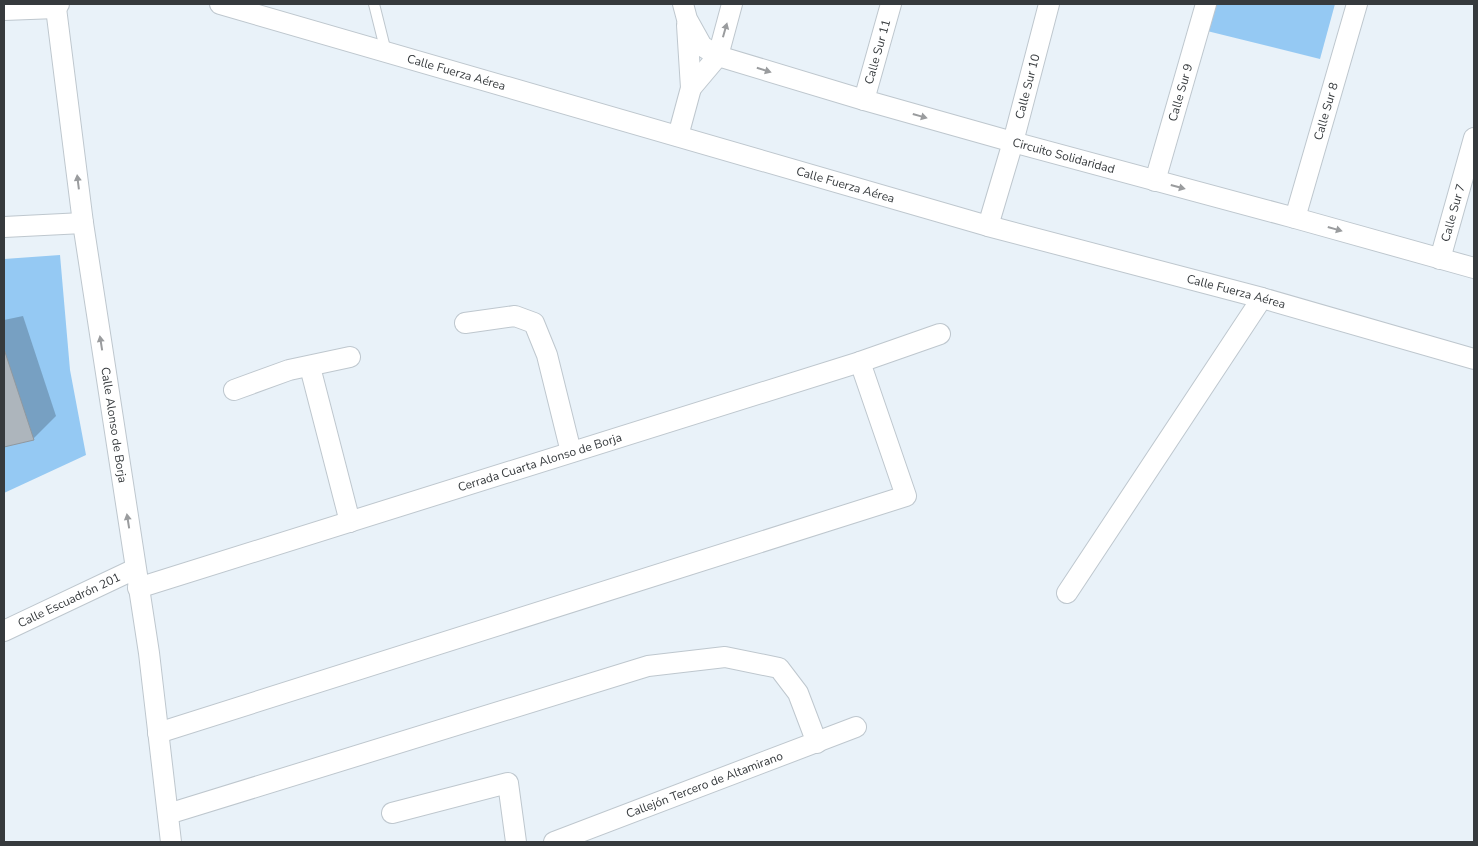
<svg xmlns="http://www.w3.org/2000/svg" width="1478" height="846" viewBox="0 0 1478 846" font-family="'Nunito Sans',sans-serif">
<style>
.green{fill:#95c9f3}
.shadow{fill:#0003}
.building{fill:#adb5bc;stroke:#90989f}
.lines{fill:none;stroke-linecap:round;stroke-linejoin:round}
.lane-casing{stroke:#bec7ce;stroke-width:12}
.street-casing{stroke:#bec7ce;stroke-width:22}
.lane{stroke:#fff;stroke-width:10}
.street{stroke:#fff;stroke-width:20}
.oneway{fill:#9a9c9e}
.labels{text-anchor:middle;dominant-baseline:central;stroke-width:5;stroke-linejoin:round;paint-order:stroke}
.street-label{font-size:12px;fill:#363a3d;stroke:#e9f2f9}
</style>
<rect width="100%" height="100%" fill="#e9f2f9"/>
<g class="green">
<polygon points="1211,4 1335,4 1320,59 1203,30"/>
<polygon points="60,255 70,370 86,455 4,493 4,259"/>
</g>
<polygon class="shadow" points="23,316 56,416 34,438 4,445 4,320"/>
<polygon class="building" points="4,349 34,440 4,447"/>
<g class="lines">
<g class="lane-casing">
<polyline id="lane" points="374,4 386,52"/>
</g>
<g class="street-casing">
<g id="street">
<path id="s1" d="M220,4L988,226L1262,298L1474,359"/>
<path id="s2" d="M683,4L687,19L702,46L718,56L864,100L1013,142L1295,218L1474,268"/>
<path id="s3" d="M56,8L83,223L149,653L171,842"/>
<polyline points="4,10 56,8 59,4"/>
<polyline points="691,88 718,56 732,4"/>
<path id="s4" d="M864,100L891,4"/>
<polyline points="678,136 691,88 687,25"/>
<path id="s5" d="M1155,181L1206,4"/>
<path id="s6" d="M1295,218L1357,4"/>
<path id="s7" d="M988,226L1013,142L1049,4"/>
<polyline points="4,227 83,223"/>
<path id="s8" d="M1440,259L1474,138"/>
<polyline points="465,323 515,316 534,323 547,355 571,452"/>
<polyline points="310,367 350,522"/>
<polyline points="234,390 289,370 350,357"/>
<path id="s9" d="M138,588L860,362L940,334"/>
<polyline points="1067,593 1262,298"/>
<path id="s10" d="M4,631L135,569"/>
<polyline points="158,733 906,496 860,362"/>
<polyline points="392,813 508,783 516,842"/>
<polyline points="168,814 648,666 725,657 779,668 798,693 817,743"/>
<path id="s11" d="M554,842L856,727"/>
</g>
</g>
<use href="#lane" class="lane"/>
<use href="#street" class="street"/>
</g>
<defs><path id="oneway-solid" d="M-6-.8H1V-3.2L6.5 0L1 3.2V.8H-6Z" transform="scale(1.25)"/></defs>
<g class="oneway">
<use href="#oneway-solid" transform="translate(725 30) rotate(-74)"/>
<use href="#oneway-solid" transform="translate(764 70) rotate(17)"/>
<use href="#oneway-solid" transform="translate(920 116) rotate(16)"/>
<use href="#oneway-solid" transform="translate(78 182) rotate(-97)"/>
<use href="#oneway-solid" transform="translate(1178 187) rotate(15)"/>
<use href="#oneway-solid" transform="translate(1335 229) rotate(16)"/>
<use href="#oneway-solid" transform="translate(101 343) rotate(-99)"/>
<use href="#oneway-solid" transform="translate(128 521) rotate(-99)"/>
</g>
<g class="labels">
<g class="street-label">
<text stroke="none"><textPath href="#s4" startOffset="50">Calle Sur 11</textPath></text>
<text stroke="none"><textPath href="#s1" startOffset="246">Calle Fuerza Aérea</textPath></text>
<text stroke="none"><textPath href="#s7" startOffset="145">Calle Sur 10</textPath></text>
<text stroke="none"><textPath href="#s5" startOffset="92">Calle Sur 9</textPath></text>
<text stroke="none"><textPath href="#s6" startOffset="111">Calle Sur 8</textPath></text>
<text stroke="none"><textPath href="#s2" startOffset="425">Circuito Solidaridad</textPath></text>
<text stroke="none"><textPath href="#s1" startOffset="651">Calle Fuerza Aérea</textPath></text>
<text stroke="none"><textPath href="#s8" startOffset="48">Calle Sur 7</textPath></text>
<text stroke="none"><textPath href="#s1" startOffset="1056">Calle Fuerza Aérea</textPath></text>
<text stroke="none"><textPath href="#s3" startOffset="421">Calle Alonso de Borja</textPath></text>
<text stroke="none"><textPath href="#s9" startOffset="421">Cerrada Cuarta Alonso de Borja</textPath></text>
<text stroke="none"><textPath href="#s10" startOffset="72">Calle Escuadrón 201</textPath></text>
<text stroke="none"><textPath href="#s11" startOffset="161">Callejón Tercero de Altamirano</textPath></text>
</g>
</g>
<rect width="1478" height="846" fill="none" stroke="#363a3d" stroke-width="10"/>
</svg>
